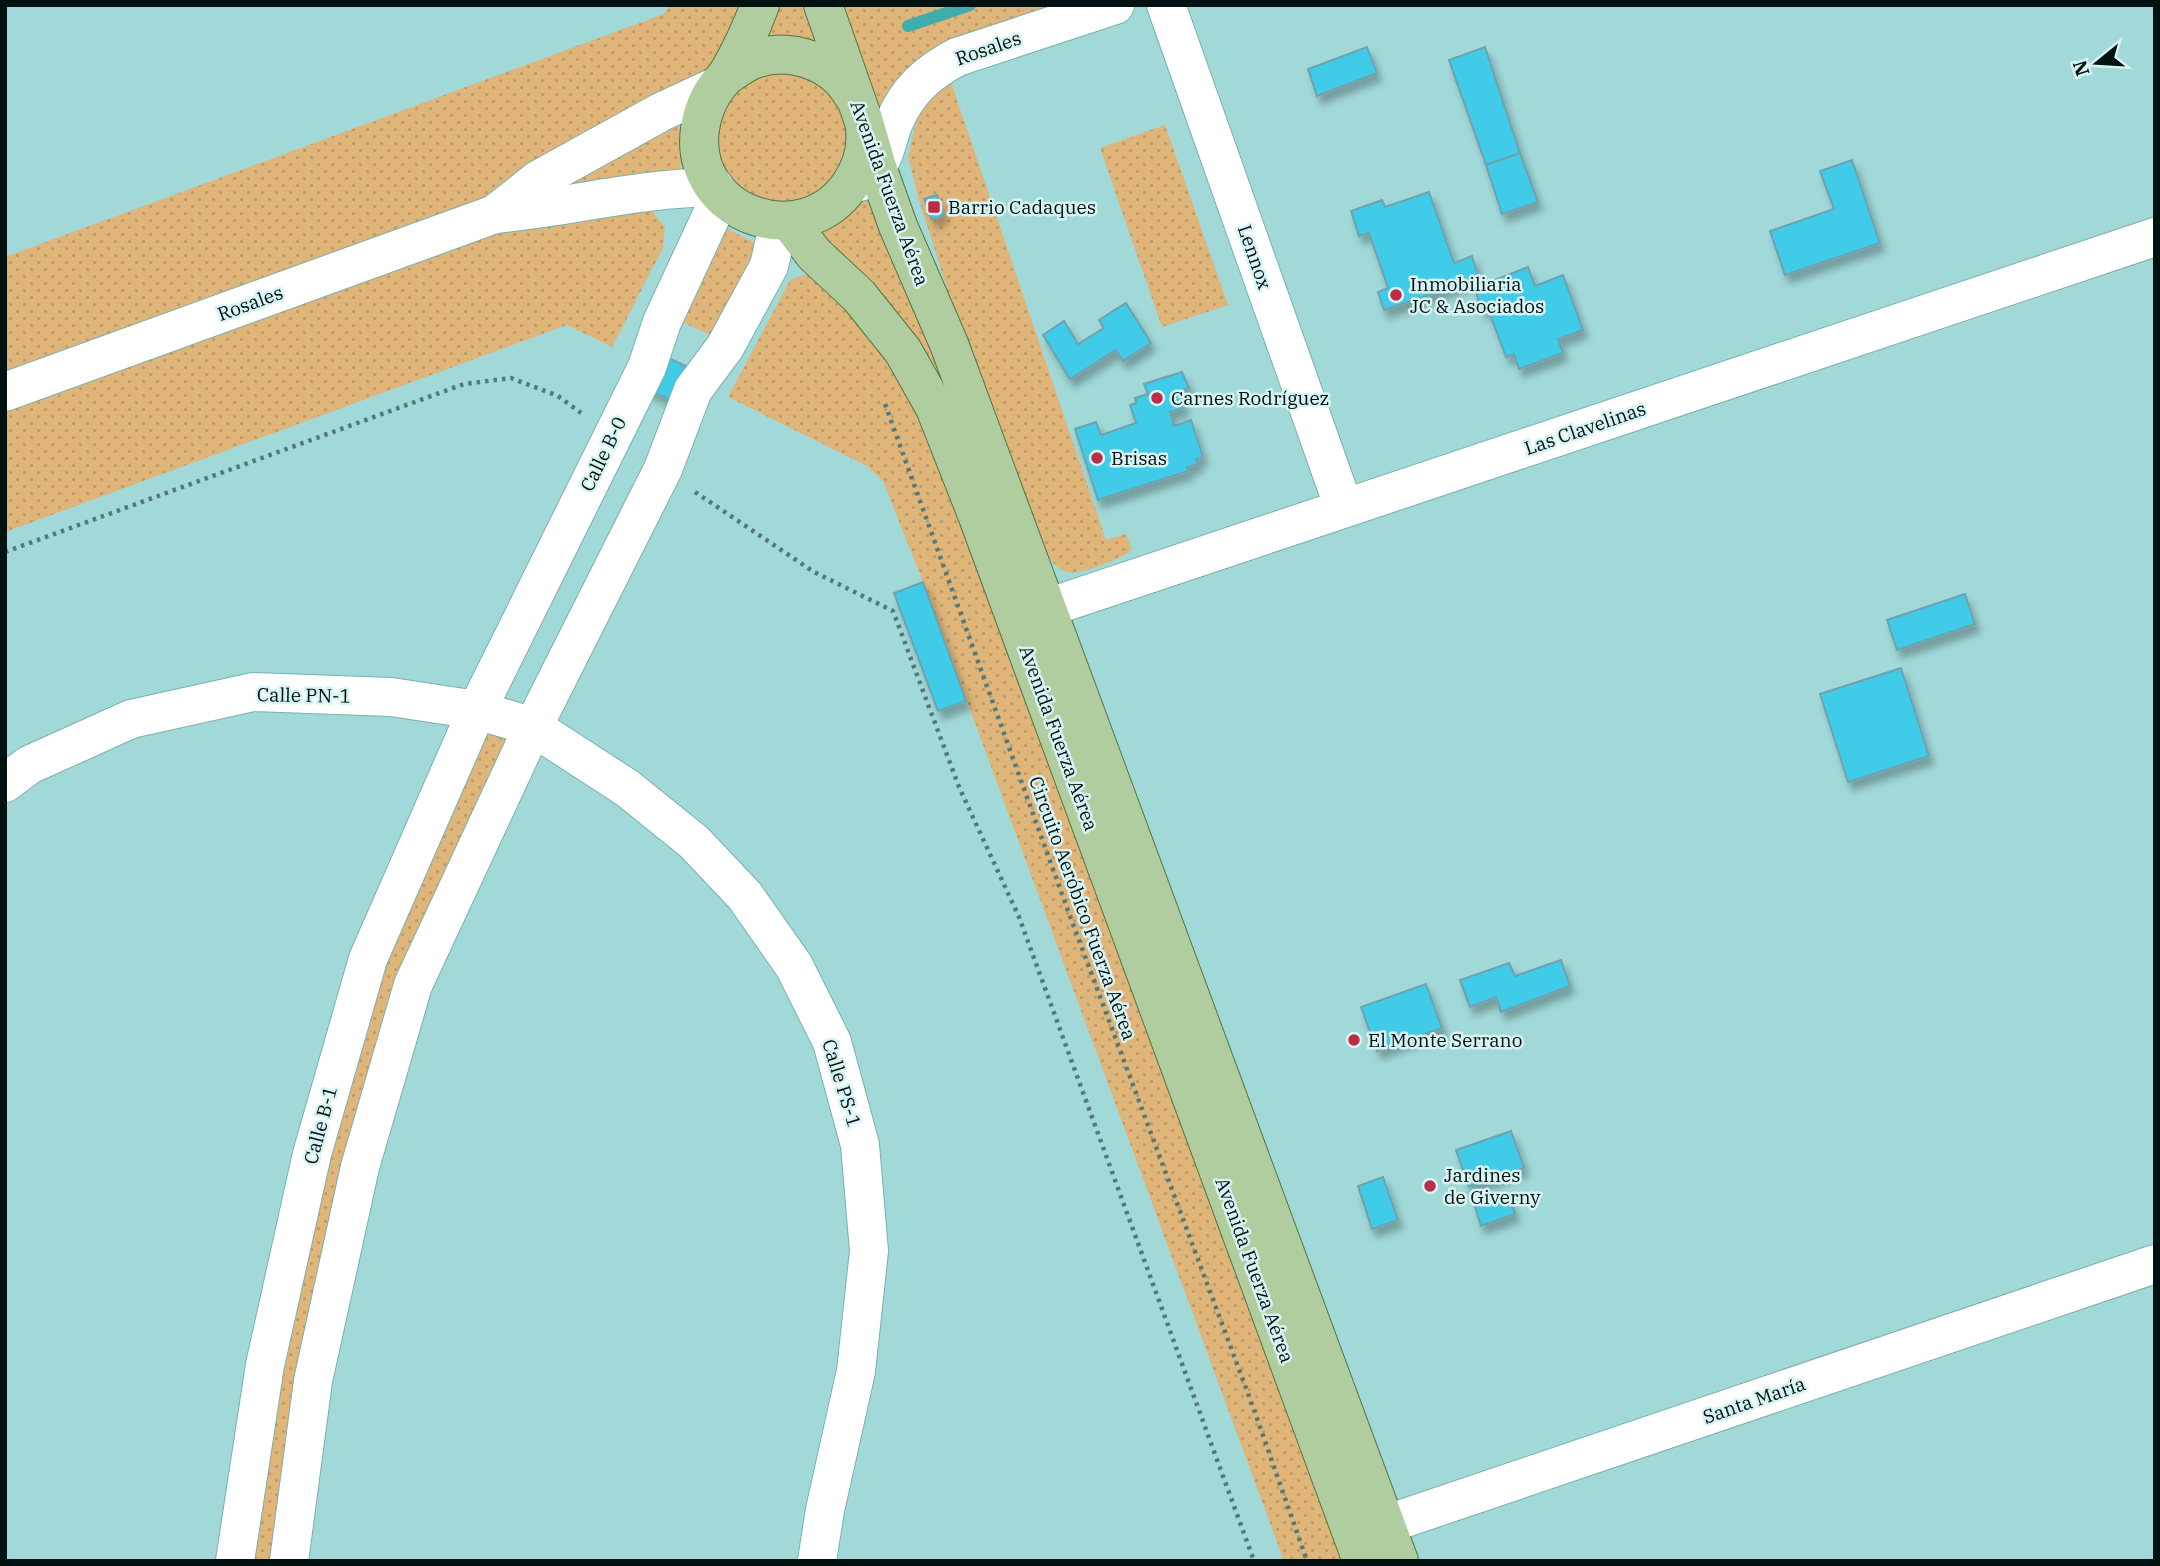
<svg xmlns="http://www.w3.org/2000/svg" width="2160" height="1566" viewBox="0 0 2160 1566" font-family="'IBM Plex Serif',serif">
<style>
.green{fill:url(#green-dots)}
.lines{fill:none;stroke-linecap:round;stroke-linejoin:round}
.stream{stroke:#3fadac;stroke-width:12}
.building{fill:#3fcbe8;stroke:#6fa1ae;stroke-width:2;filter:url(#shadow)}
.minor-casing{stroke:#7ab1b0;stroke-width:40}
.major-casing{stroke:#507644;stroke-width:40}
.path{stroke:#547979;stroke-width:4.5;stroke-dasharray:3.5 5;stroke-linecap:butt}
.minor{stroke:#fff;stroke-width:38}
.major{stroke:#b0cd9f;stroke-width:38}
.poi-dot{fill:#bc2b49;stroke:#d8f3f3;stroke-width:2.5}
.labels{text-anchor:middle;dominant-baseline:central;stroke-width:5;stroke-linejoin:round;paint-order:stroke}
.street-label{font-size:19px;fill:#011;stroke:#d8f3f3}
.poi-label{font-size:19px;fill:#011;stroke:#d8f3f3;text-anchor:start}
</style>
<defs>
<pattern id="green-dots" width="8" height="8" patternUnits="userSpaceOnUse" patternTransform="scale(1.75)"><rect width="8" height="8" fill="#dfb57a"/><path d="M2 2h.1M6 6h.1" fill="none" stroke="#be9b68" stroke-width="1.8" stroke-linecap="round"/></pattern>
<filter id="shadow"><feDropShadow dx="4.5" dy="8" stdDeviation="3.5" flood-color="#0004"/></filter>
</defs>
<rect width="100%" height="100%" fill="#a1d8d8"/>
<g class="green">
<polygon points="670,5 1115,5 957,57 888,141 992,463 903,351 721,195 708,101 538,180 5,392 5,257 664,14"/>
<path d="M948,73L1106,540L1126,534L1132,550C1120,559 1083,575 1067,572C1055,569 1049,557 1043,548L976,379L918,197L908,156L921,101Z"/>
<polygon points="672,125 679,127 682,161 679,171 543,202 609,158"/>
<polygon points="1165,125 1228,305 1162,327 1100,148"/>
<polygon points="639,205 653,212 665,228 663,248 612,347 567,325 5,532 5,408 516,226"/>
<polygon points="719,224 756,244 717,338 682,322"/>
<polygon points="806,274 828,285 909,383 1349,1561 1284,1561 923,582 883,481 867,466 728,397 790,280"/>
<polygon points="477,710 533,727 413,985 289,1561 235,1561 312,1154"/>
</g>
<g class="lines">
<polyline class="stream" points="908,26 970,5"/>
</g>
<g class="building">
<polygon points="1367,47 1377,73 1317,96 1308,69"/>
<polygon points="1485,47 1520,153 1486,165 1449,60"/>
<polygon points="1520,153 1538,202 1502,214 1486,165"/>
<polygon points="1852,160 1880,243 1785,275 1770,231 1834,209 1820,171"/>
<polygon points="1429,192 1454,263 1472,256 1479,278 1384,310 1378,292 1388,288 1369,233 1359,236 1351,211 1382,200 1385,207"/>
<polygon points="937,195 944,215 932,220 924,199"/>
<polygon points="1528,267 1535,286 1563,275 1583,330 1558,339 1563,353 1519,369 1514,354 1506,357 1488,309 1483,311 1474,288"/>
<polygon points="1126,303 1151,343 1123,361 1116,350 1070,379 1043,335 1064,321 1078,344 1104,328 1099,320"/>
<polygon points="661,355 686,366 671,400 645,389"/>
<polygon points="1182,372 1189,388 1179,392 1184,408 1170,412 1174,426 1191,420 1203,457 1196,459 1198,464 1187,467 1188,471 1098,500 1075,429 1096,422 1101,435 1136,423 1130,405 1136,403 1135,398 1148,394 1144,384"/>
<polygon points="923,582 966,701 938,711 894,593"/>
<polygon points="1965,594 1975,624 1897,650 1887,620"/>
<polygon points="1901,668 1929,756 1848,782 1820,694"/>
<polygon points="1561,960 1570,986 1501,1012 1496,997 1470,1007 1460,980 1509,963 1515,976"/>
<polygon points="1426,984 1442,1028 1377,1051 1361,1007"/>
<polygon points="1511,1131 1524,1168 1469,1187 1456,1150"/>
<polygon points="1383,1177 1398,1220 1372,1229 1358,1186"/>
<polygon points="1509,1196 1515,1214 1481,1226 1475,1207"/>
</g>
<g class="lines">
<g class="minor-casing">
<g id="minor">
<polyline points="1166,5 1344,508"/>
<path d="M860,182C865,177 872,173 876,168C886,155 888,136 894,122C908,90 927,73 957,57L1115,5"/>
<polyline points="495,214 538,180 661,112 717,86"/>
<path d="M5,392L495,214C569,207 640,188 715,187"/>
<polyline points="1017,618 2155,237"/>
<polyline points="5,783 29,765 131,719 253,692 391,697 477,710 533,727 627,788 694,842 745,896 794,966 832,1042 860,1145 869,1251 856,1371 825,1510 817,1561"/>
<polyline points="1355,1535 2155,1264"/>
<polyline points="235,1561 265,1365 312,1154 368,959 477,710 647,367 662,322 721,195"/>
<polyline points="289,1561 313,1381 360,1167 413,985 533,727 663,469 693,390 725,347 769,266 779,222"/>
</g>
</g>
<g class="major-casing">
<g id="major">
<path d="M760,5C751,29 741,51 728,73C725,78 721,81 718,85C708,98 702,114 700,129C688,214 802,255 850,185C861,169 867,150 865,130"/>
<polyline points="823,5 863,119 877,167 898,226 949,344 1399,1561"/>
<path d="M726,76C735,70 744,63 755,59C790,47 833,61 852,94"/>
<polyline points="789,221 814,254 859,296 903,351 935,408 978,517 1362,1561"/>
</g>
</g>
<g class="path">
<polyline points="885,404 1067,908 1253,1407 1307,1561"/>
<polyline points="695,492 814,572 893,611 959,787 1019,917 1254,1561"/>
<polyline points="5,552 464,384 511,378 558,396 581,413"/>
</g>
<use href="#minor" class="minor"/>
<use href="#major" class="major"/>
</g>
<g class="poi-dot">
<rect x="927" y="200" width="14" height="14" rx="3.5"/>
<circle cx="1396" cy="295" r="7"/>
<circle cx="1157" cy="398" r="7"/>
<circle cx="1097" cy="458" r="7"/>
<circle cx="1354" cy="1040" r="7"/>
<circle cx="1430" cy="1186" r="7"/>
</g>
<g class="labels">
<g class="street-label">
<text transform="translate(988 48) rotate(-19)">Rosales</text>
<text transform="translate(890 193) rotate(70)">Avenida Fuerza Aérea</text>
<text transform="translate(1255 257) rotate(71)">Lennox</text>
<text transform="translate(250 303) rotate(-20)">Rosales</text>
<text transform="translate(1585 428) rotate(-19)">Las Clavelinas</text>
<text transform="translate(603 454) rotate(-64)">Calle B-0</text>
<text transform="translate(304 695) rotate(1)">Calle PN-1</text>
<text transform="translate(1059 738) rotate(70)">Avenida Fuerza Aérea</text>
<text transform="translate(1083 908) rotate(70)">Circuito Aeróbico Fuerza Aérea</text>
<text transform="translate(842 1083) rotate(73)">Calle PS-1</text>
<text transform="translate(320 1125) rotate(-75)">Calle B-1</text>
<text transform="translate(1255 1270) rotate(70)">Avenida Fuerza Aérea</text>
<text transform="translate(1754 1400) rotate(-19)">Santa María</text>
</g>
<g class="poi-label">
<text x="948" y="207">Barrio Cadaques</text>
<text x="1410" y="284">Inmobiliaria<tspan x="1410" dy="22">JC &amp; Asociados</tspan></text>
<text x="1171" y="398">Carnes Rodríguez</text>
<text x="1111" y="458">Brisas</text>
<text x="1368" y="1040">El Monte Serrano</text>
<text x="1444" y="1175">Jardines<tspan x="1444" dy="22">de Giverny</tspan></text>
</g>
</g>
<rect width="2160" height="1566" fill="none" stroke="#001111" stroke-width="14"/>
<g transform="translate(2097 63) rotate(252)" stroke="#d8f3f3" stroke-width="5" paint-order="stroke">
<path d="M0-5L12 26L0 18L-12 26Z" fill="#001111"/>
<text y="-10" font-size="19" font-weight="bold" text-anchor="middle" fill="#001111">N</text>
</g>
</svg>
